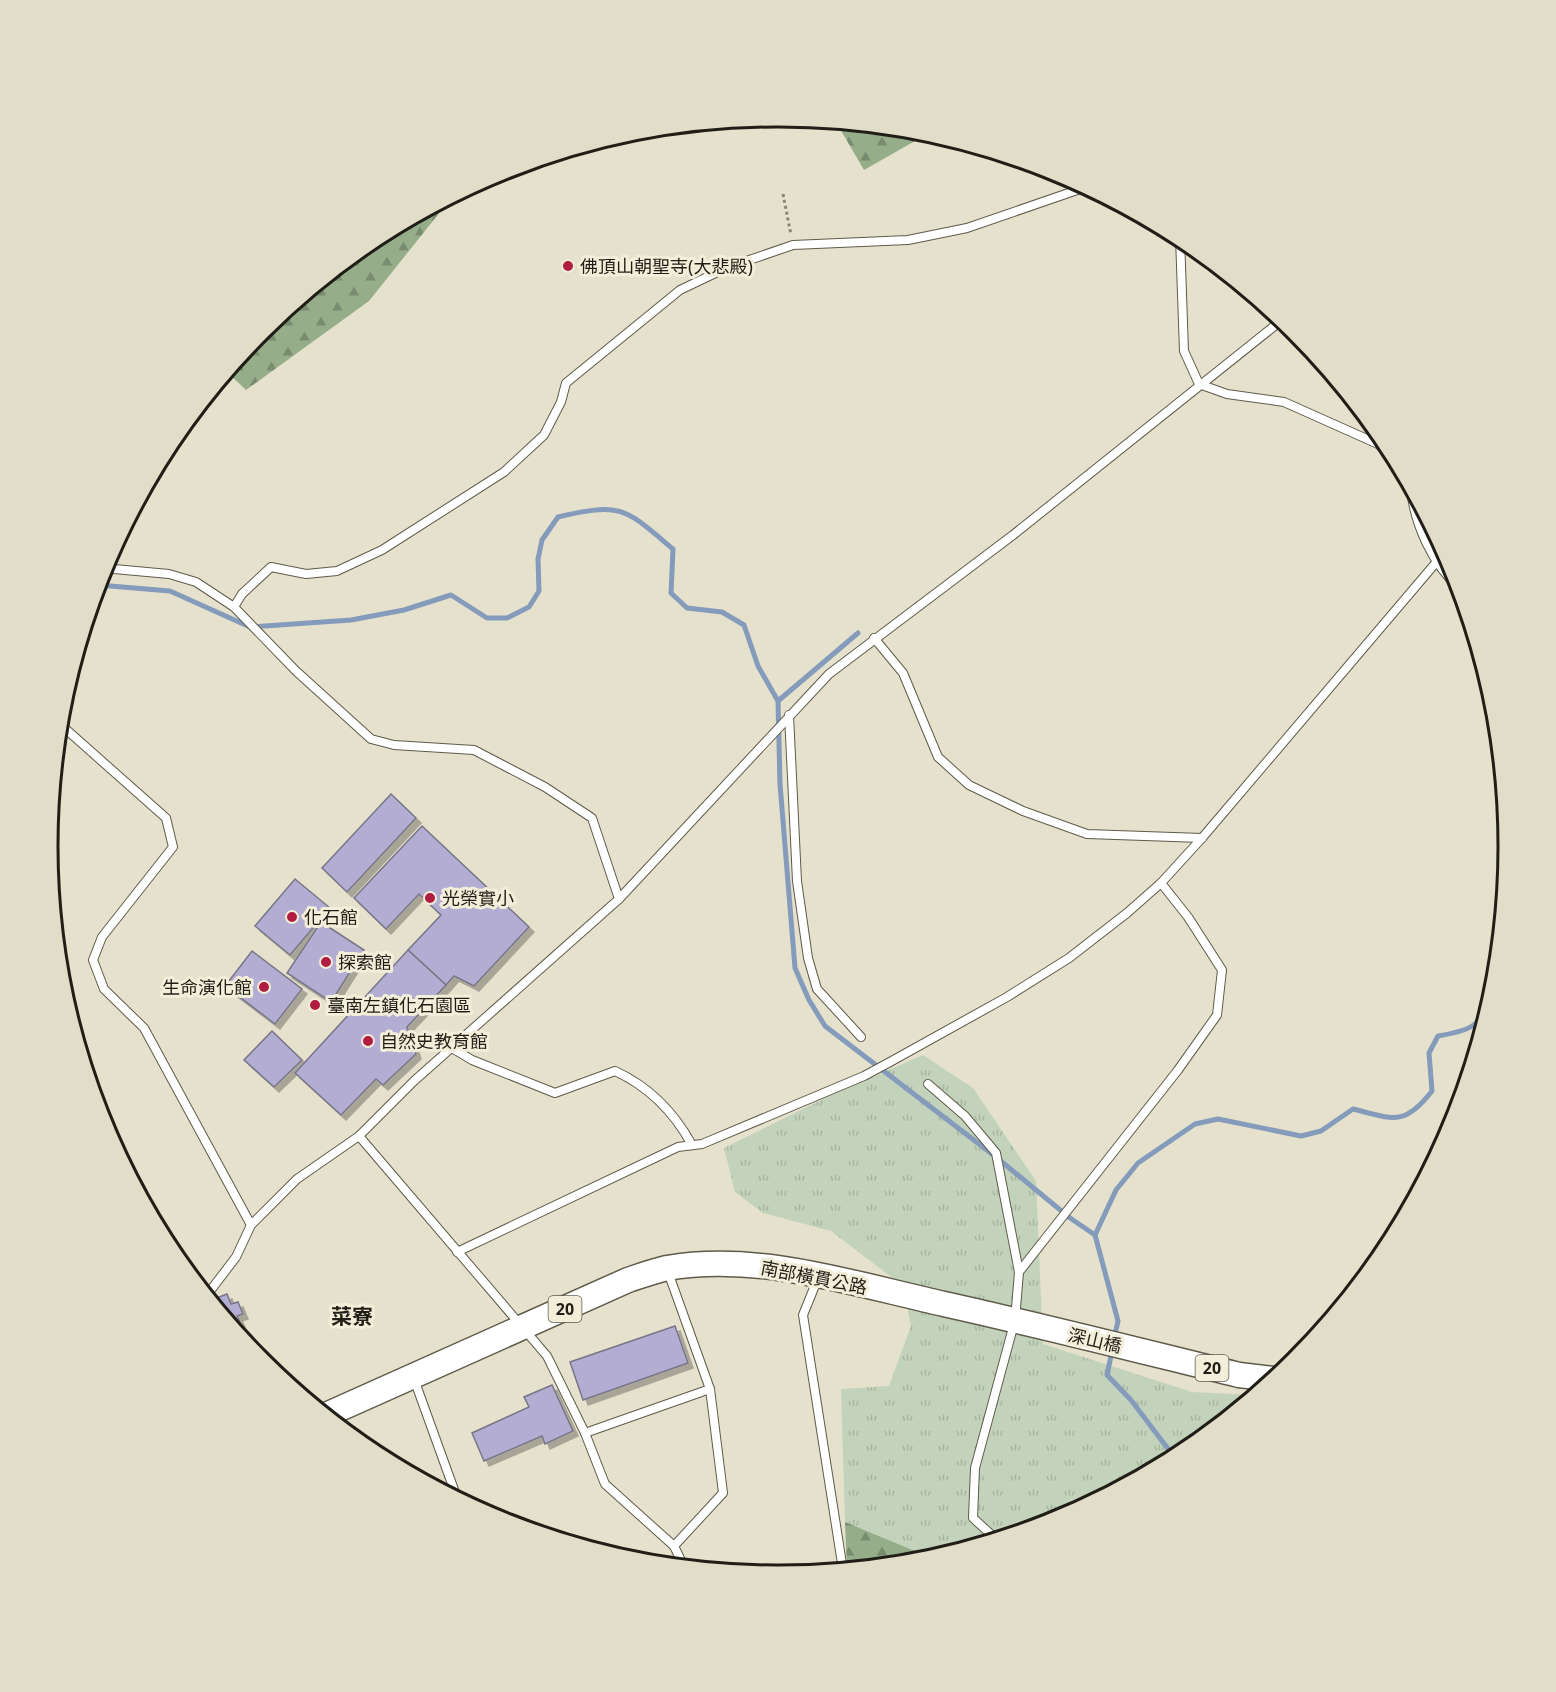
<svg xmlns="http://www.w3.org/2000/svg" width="1556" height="1692" viewBox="0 0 1556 1692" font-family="'Noto Sans','Noto Sans TC',sans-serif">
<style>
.grass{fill:url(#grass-tufts)}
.forest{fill:url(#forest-firs)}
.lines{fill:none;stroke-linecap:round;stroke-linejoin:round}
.stream{stroke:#849bbb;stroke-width:5}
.building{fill:#b3add3;stroke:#787587;stroke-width:1.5;filter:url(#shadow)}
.service-casing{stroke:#5f5b4a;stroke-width:10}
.primary-casing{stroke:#5f5b4a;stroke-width:27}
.path{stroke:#898677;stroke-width:3;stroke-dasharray:3 3;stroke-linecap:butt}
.service{stroke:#fff;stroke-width:8}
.primary{stroke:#fff;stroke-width:24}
.poi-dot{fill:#b01d41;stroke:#f2eed9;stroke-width:2}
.labels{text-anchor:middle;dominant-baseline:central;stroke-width:6;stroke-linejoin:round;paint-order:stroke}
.shield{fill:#f2eed9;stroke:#5f5c51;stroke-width:1.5}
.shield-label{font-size:16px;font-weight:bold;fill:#201e17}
.poi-label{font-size:18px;fill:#201e17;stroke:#f2eed9;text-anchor:start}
.street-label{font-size:18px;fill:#201e17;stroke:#f2eed9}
.quarter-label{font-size:21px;font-weight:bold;fill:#201e17;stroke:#f2eed9}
.rim{fill:none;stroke:#201e17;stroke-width:3}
</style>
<defs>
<pattern id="grass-tufts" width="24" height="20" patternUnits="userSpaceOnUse" patternTransform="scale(1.5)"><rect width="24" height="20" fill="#c3d3bb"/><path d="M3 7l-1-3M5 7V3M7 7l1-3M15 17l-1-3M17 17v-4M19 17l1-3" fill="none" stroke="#a7b5a0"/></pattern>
<pattern id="forest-firs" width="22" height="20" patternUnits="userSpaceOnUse" patternTransform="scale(1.5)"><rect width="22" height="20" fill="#96ad8a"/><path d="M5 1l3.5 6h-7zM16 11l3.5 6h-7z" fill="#7a8c70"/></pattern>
<filter id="shadow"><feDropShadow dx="5" dy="5" stdDeviation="0" flood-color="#0004"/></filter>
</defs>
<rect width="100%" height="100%" fill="#e5e1cc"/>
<polygon class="grass" points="923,1055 973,1088 1036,1181 1043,1344 1192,1392 1254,1395 1183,1453 1057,1521 932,1558 845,1522 841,1389 889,1386 911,1326 903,1286 831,1231 763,1213 735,1192 724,1148 829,1096"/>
<g class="forest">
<polygon points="836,122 921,130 929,133 864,170"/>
<polygon points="452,197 369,301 246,390 227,372 262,330 373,239"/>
<polygon points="845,1522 932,1558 847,1569"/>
</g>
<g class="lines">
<g class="stream">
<path d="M98,585L170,591L250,627L351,620L404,610L451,595L487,618H507L529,607L539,591L538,559L542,540L558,517C623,502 624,508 673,549L671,593L687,608L722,612L744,625L758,666L778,701L780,784L795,968L809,1000L825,1026L996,1157L1070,1218L1095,1235L1118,1321L1114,1339"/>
<polyline points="778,701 858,633"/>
<path d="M1095,1235L1116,1190L1138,1163L1195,1124L1218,1119L1301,1136L1321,1131L1353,1109C1393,1119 1404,1127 1432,1091L1429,1053L1438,1036C1485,1028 1478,1023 1495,981"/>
<polyline points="1112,1351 1107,1375 1131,1400 1175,1458"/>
</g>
</g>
<g class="building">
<polygon points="391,794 416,818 347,892 322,868"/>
<polygon points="422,826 529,927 474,986 454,976 446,985 408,950 441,915 419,894 386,929 354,898"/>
<polygon points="295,879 330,908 290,955 255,926"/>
<polygon points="321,922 364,950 331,1002 287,973"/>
<polygon points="408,950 446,985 407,1027 416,1054 383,1085 376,1079 341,1115 295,1073"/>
<polygon points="252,951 302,989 275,1024 225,986"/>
<polygon points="272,1031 302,1060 274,1087 244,1060"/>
<polygon points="227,1294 231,1304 238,1302 243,1314 237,1316 240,1322 232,1326 211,1300"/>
<polygon points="675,1326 688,1363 583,1400 570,1362"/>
<polygon points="552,1385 573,1431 545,1444 542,1436 484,1461 472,1433 529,1407 524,1397"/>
</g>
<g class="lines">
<g class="service-casing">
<g id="service">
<polyline points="1180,237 1184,351 1199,384 1227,394 1284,402 1378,444 1395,459"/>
<path d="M1411,490C1415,525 1432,563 1459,588"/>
<polyline points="103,568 169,574 196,582 234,607 296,671 371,739 394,745 474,750 545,787 592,818 619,899"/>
<polyline points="234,607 242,594 271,567 306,574 337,571 382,550 504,472 544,435 561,402 566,383 680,290 726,268 793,245 908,240 967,228 1086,187"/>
<polyline points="874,638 903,673 938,757 969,785 1023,811 1087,834 1202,838"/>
<polyline points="789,715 797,881 808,958 817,989 861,1037"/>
<polyline points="60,724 166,818 173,847 102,937 93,960 104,989 144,1028 251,1225"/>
<path d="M452,1048L472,1060L555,1093L615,1071C650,1087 674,1112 692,1145"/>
<polyline points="928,1084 965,1116 996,1153 1019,1272 1015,1320 975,1468 973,1518 996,1539"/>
<polyline points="359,1136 547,1356 585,1433 605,1484 674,1546 684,1567"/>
<polyline points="457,1252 678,1147 702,1144 864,1076 890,1062 1007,997 1069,958 1127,913 1161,883 1202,838 1445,552"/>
<polyline points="668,1272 710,1389 723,1493 674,1546"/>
<polyline points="1019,1272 1178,1070 1217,1015 1222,970 1188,917 1161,883"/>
<polyline points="818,1278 803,1315 843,1570"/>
<polyline points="207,1295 236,1257 251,1225 297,1179 359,1136 414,1081 619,899 829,674 1013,535 1282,320"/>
<polyline points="414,1379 457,1498"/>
<polyline points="585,1433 710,1389"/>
</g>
</g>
<g class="primary-casing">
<path id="primary" d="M326,1415L628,1280C640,1276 654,1271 667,1268C759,1252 854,1284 944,1304C1043,1326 1141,1351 1239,1375L1274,1379"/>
</g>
<polyline class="path" points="783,194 791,235"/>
<use href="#service" class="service"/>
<use href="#primary" class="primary"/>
</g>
<g class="poi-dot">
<circle cx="568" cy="266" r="6"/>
<circle cx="430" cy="898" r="6"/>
<circle cx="292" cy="917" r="6"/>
<circle cx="326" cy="962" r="6"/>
<circle cx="264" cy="987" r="6"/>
<circle cx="315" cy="1005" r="6"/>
<circle cx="368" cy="1041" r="6"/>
</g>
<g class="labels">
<g class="shield">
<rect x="548.5" y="1296" width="33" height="26" rx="4.5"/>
<rect x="1195.5" y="1355" width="33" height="26" rx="4.5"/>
</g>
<g class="shield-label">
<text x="565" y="1309">20</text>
<text x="1212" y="1368">20</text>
</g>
<g class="poi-label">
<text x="580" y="266">佛頂山朝聖寺(大悲殿)</text>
<text x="442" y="898">光榮實小</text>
<text x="304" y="917">化石館</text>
<text x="338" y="962">探索館</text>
<text x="252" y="987" text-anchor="end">生命演化館</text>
<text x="327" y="1005">臺南左鎮化石園區</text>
<text x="380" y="1041">自然史教育館</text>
</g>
<g class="street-label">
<text transform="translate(814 1277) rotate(11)">南部橫貫公路</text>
<text transform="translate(1095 1340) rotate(13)">深山橋</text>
</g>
<g class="quarter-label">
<text x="352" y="1316">菜寮</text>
</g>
</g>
<path d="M0 0H1556V1692H0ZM777 127H779A719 719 0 0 1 1498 846V846A719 719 0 0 1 779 1565H777A719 719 0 0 1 58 846V846A719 719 0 0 1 777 127Z" fill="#e1ddc9" fill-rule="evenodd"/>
<path class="rim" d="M777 127H779A719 719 0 0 1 1498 846V846A719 719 0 0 1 779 1565H777A719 719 0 0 1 58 846V846A719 719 0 0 1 777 127Z"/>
</svg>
